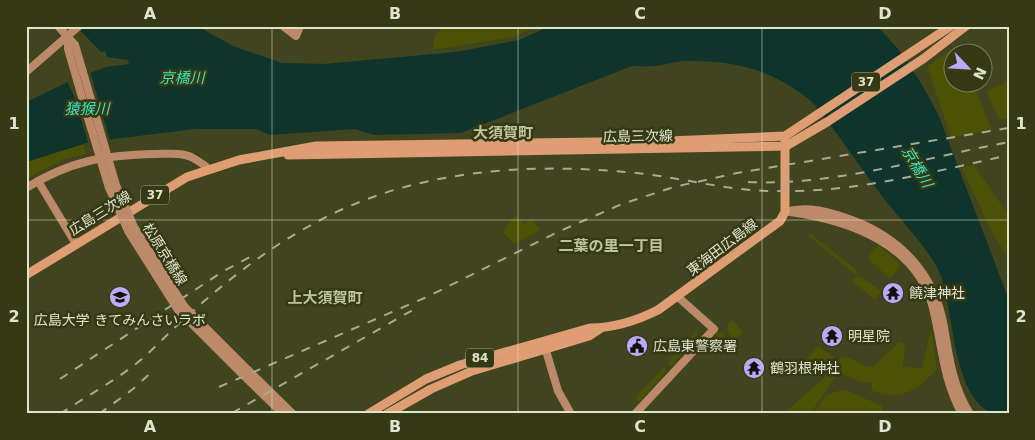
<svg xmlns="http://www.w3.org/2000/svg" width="1035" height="440" viewBox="0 0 1035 440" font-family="'DejaVu Sans','Noto Sans JP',sans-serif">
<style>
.green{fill:#4b5105}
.water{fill:#0f342b}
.pier{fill:#40441f}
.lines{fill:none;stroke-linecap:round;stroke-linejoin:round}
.secondary{stroke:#bc8a68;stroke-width:8}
.primary{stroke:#de9d72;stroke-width:9}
.rail{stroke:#a8ab91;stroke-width:2;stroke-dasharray:9 9;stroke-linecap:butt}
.secondary-bridge{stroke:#bc8a68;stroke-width:8}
.grid{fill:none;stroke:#e0e3ce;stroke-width:1;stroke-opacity:0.55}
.labels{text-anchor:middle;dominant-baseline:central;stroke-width:5;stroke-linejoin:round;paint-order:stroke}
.shield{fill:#353914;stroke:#adb096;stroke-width:1}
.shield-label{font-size:12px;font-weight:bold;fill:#e0e3ce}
.street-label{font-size:14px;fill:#e0e3ce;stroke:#353914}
.poi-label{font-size:14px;fill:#e0e3ce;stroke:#353914;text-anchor:start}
.water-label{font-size:15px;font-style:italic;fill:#3be5c0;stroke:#353914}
.neighbourhood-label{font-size:15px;font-weight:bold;fill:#bec49b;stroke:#353914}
.neatline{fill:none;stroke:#e0e3ce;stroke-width:2}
.grid-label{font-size:16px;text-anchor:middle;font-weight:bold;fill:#e0e3ce}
</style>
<rect width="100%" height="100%" fill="#40441f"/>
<g class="green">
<polygon points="443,26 538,26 513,37 433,50 434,37"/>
<polygon points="955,47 961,49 962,52 952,52 952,82 973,83 992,130 951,138 927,66"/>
<polygon points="1007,82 1009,85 1009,118 999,120 986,91"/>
<polygon points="83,144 86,154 65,159 26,179 26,162"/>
<polygon points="974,165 1009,216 1009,259 991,231 962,168"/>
<polygon points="515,215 525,224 531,218 541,230 514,244 503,232"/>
<polygon points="807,235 812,235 858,271 855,274"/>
<polygon points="878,245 901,265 890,279 870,260 869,256"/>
<polygon points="858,275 881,291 875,300 852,281"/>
<polygon points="733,320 743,333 736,339 731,337 727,331 728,324"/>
<path d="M931,328L937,369C935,373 930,376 926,380C907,396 894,400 871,390L872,384L869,382C858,385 848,373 837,374L810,414H783L823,379L836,361L845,356L866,366L873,367L899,342L905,344L903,366L922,369Z"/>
<polygon points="698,329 697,337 671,366 667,363"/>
<polygon points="718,332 724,333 729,345 721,351 714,337"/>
<polygon points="818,346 834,357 816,378 803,363"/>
<polygon points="664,367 667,370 639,402 635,398"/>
<polygon points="841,390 846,390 882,406 883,414 813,414 826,395"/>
</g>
<path class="water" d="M76,26H197L233,46L282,63L324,64L456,52L519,40L550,26H877L899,50L921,83L938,114L1009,300V414C1004,414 998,415 994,414C952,399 954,311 941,276C931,250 899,219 882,196C858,165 837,131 811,101C773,70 735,60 686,61C675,61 665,65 655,66C648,67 639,66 632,66L461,133L374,135L355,129L270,135L256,129H195L90,142L26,162V102L72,80L106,67L129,64L128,60L107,57L105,51L101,52Z"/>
<polygon class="pier" points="90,71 110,141 89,145 74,96 66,79"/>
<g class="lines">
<g class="secondary">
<polyline points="58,26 75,45 83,72"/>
<polyline points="283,26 296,36 300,26"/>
<polyline points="68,37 68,49 83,101"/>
<polyline points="26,72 79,26"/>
<polyline points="38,181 76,244"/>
<path d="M26,188C70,161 104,155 155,154C167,154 182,152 193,158C199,161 204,165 209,169"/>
<path d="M785,212C808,205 830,212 852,220C901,238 935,275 944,327C949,358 953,387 970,414"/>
<path d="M790,212C849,220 917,244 933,308C942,345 943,380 962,414"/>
<polyline points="544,344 558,391 571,414"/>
<polyline points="248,370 293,414"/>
<polyline points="241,373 283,414"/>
<polyline points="635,414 714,329 678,297"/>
</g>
<g class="primary">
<polyline points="288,155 786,146 827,122 923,59 966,26"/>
<polyline points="26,275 187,177 239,160 316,146 669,141 785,136 951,26"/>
<path d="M368,414L426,379L460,365L590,328C613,328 638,320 658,310L780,221L785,212V142"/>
<polyline points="387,414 431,389 472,371 589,336 601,328"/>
</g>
<g class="rail">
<path d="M748,182C835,186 923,158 1009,142"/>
<polyline points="60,379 222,272 250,257"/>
<polyline points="219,387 429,296 560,231 622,204 674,187 737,173 1009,128"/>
<polyline points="232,413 418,307"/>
<path d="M60,414C85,397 113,382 137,363C153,350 167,334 183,320C231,276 283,236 343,209C434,168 539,163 637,173C683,178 728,191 775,191C854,193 932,172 1009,155"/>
<polyline points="99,414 133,389 155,369"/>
</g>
<g class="secondary-bridge">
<polyline points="83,72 116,185 134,227 184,306 248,370"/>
<polyline points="83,101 109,188 128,231 178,310 241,373"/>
</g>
</g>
<path class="grid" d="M272,26V414M518,26V414M762,26V414M26,220H1009"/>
<defs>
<g id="temple-disc" transform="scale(1.125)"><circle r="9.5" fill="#bbaaf6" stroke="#353914"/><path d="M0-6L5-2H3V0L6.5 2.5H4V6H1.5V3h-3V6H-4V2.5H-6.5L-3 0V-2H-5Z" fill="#111"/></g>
<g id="university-disc" transform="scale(1.125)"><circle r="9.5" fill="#bbaaf6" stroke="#353914"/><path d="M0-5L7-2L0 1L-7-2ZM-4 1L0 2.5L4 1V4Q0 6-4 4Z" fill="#111"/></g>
<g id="civic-disc" transform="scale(1.125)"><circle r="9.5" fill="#bbaaf6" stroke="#353914"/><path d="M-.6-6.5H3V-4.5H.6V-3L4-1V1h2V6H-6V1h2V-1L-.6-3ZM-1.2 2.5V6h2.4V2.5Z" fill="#111"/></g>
</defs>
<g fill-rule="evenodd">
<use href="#temple-disc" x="893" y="293"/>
<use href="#university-disc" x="120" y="297"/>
<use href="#temple-disc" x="832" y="336"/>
<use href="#civic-disc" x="637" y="346"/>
<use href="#temple-disc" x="754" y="368"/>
</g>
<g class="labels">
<g class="shield">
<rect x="852" y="72.5" width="28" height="19" rx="4"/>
<rect x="141" y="185.5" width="28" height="19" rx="4"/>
<rect x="466" y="348.5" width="28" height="19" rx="4"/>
</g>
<g class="shield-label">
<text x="866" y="82">37</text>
<text x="155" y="195">37</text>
<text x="480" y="358">84</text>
</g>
<g class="street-label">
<text transform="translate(638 136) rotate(-1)">広島三次線</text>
<text transform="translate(100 213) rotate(-32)">広島三次線</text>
<text transform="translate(722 247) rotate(-37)">東海田広島線</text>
<text transform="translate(165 254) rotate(58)">松原京橋線</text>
</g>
<g class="poi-label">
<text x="909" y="293">饒津神社</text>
<text x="120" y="320" text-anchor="middle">広島大学 きてみんさいラボ</text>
<text x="848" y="336">明星院</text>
<text x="653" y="346">広島東警察署</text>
<text x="770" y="368">鶴羽根神社</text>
</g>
<g class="water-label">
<text x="182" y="78">京橋川</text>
<text x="87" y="109">猿猴川</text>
<text transform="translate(917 167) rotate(59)">京橋川</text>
</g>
<g class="neighbourhood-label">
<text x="503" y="133">大須賀町</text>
<text x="611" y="246">二葉の里一丁目</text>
<text x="325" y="298">上大須賀町</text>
</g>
</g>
<rect width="1035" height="440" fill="none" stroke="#353914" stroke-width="55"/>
<g transform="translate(968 68) rotate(115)"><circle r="24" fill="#353914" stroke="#797d5e"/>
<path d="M0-4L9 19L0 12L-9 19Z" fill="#bbaaf6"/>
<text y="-8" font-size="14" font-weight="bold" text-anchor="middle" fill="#e0e3ce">N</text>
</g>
<rect x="28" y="28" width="980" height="384" class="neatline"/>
<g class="grid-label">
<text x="150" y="19">A</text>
<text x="395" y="19">B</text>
<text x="640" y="19">C</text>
<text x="885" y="19">D</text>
<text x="14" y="129">1</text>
<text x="1021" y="129">1</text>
<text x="14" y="322">2</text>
<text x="1021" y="322">2</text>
<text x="150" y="432">A</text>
<text x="395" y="432">B</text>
<text x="640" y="432">C</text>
<text x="885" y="432">D</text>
</g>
</svg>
